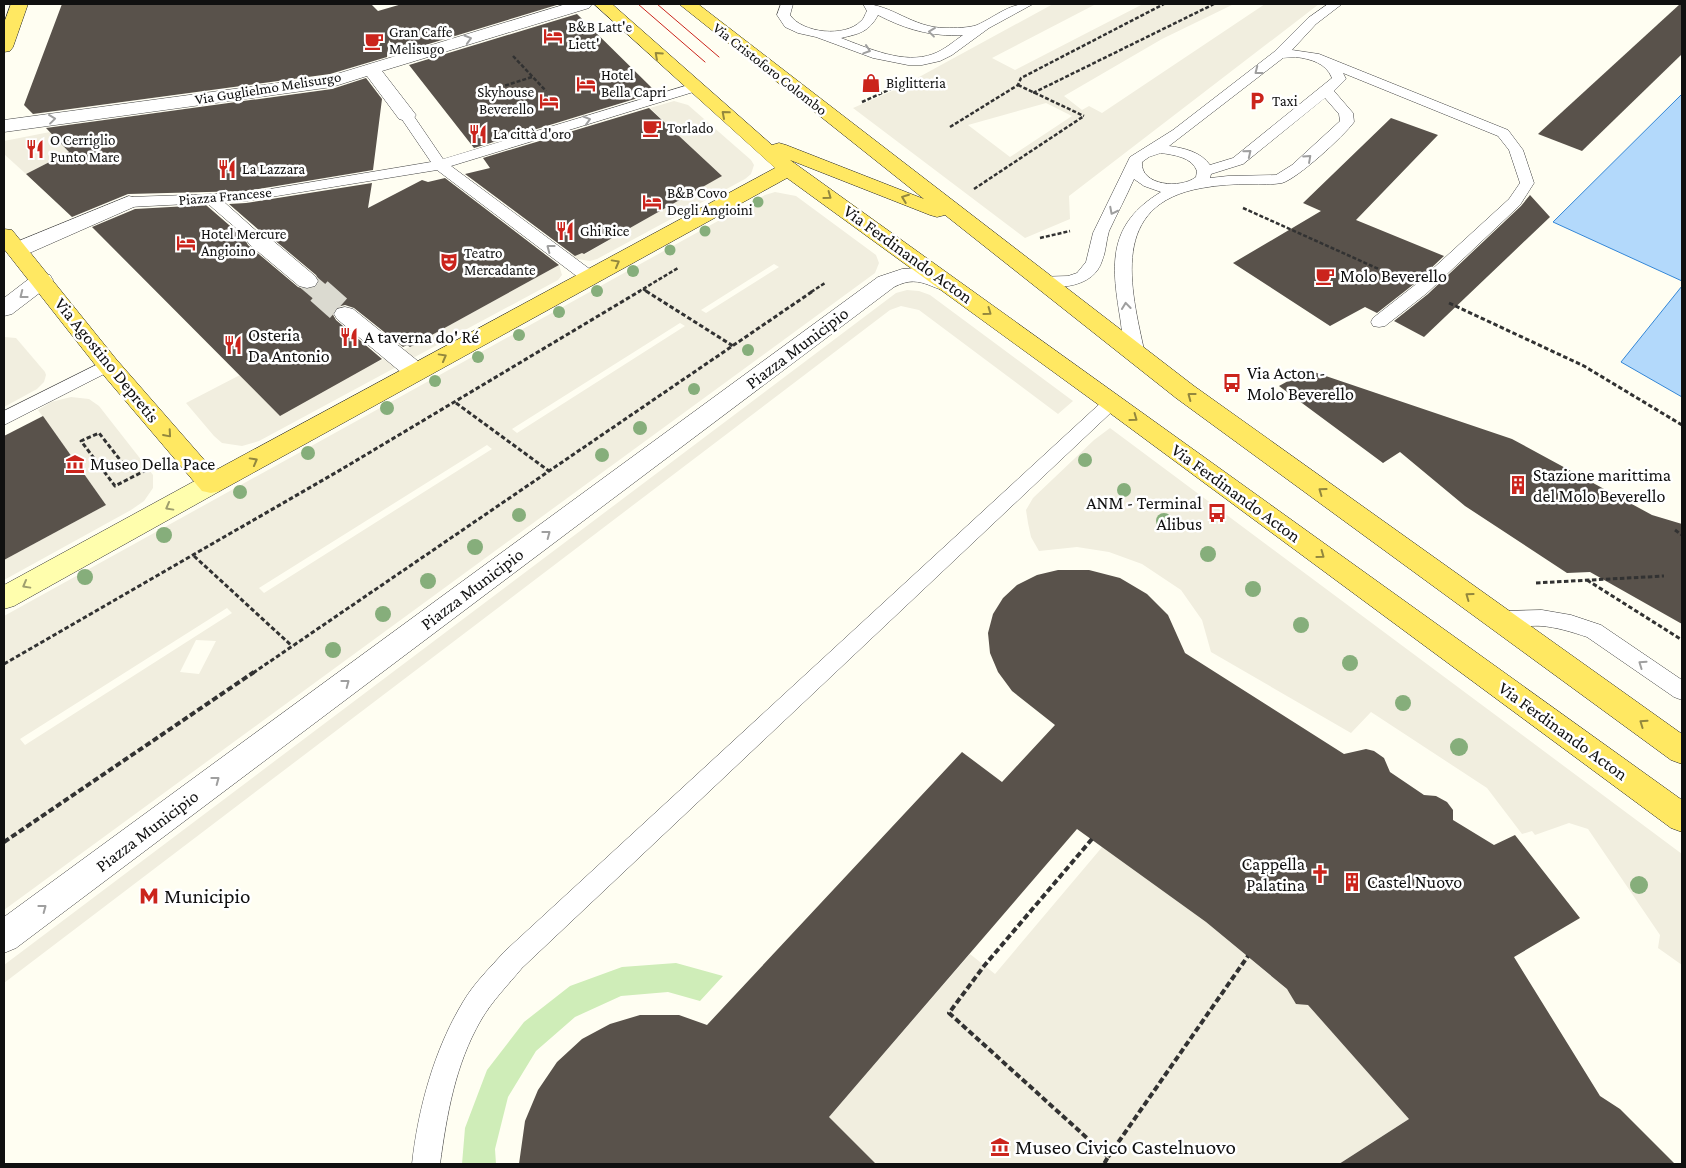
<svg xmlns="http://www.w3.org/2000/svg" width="1686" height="1168" viewBox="0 0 1686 1168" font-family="'Crimson Pro',serif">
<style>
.green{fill:#cfedb8}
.plaza{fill:#f1eedf;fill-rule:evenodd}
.water{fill:#b3d9fb;stroke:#3487d7}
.building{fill:#59524b}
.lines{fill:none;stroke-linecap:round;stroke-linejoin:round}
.street-tunnel-far1{stroke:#dbdad0;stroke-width:19;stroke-dasharray:19 10;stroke-linecap:butt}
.street-tunnel{stroke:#dbdad0;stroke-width:26;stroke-dasharray:26 12;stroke-linecap:butt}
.lane-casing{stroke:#434343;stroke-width:1}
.street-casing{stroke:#434343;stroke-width:1}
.secondary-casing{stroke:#323232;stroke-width:1}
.primary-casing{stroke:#212121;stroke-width:1}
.path-far2{stroke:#323232;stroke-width:2.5;stroke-dasharray:4 2;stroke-linecap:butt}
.path-far1{stroke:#323232;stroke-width:3;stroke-dasharray:4.5 2.5;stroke-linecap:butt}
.path{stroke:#323232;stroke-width:4;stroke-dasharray:6 3;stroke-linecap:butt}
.lane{fill:#fff;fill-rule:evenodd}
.street{fill:#fff;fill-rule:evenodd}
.secondary{fill:#fffead;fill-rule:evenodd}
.primary{fill:#ffe862;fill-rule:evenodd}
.tram{stroke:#cb241c;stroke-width:1}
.tree{fill:#86ae7b}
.oneway{stroke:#9f9f9f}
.oneway2{stroke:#93873d}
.oneway3{stroke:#9f9f6e}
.labels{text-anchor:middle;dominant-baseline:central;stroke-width:5;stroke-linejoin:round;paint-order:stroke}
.far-poi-label{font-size:15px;fill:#101010;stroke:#fff;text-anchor:start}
.far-street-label{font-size:15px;fill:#101010;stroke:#fff}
.street-label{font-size:18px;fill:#101010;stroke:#fff}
.poi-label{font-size:18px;fill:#101010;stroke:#fff;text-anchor:start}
.near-poi-label{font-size:21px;fill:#101010;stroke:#fff;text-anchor:start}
</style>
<rect width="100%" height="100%" fill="#fffef2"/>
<polygon class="green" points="676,963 723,976 700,1001 668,992 621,996 575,1017 536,1051 508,1097 495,1149 496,1164 462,1164 465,1128 487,1070 524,1022 570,986 622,967"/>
<g class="plaza">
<path d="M1053,4H1096L992,58L1015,70L1143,4H1234L1162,39L1064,96L1082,110L1089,106L1102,113L1265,4H1319L1069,196L1070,219L1025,238L853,108L899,88ZM1046,103L1072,116L1010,157L968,125Z"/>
<polygon points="674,101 688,105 751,160 754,165 751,174 745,179 597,259 590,261 577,259 569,254 578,250 585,254 721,176 650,108"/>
<polygon points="50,132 69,152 26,174 4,154 4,141"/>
<path d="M775,192L796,196L876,255L879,263L875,273L4,910V616L765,195ZM774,264L779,267L706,313L701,310ZM680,323L685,326L517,433L512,429ZM487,445L492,449L264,593L259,588ZM227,608L232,613L25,745L20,739ZM196,640L216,641L199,674L180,672Z"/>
<polygon points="559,265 562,275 558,280 259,441 242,446 222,443 214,436 186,403 240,375 371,365 410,347"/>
<polygon points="907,290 919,291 930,295 1073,401 1058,414 919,310 901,306 890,310 4,983 4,965 896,293"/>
<polygon points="4,337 16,338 45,372 46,375 44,382 37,389 4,407"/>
<polygon points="71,397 89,399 99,406 153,475 153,488 144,501 131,510 4,580 4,560 106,505 38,410 51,402"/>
<polygon points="1110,428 1682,854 1682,965 1658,948 1660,935 1588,829 1569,823 1535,835 1532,831 1522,834 1487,788 1371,712 1351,733 1211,652 1202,620 1181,590 1142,564 1109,552 1077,547 1039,551 1031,537 1028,523 1026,510 1033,498 1094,440"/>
<polygon points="1103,846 1206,922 1290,992 1296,1003 1308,1005 1409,1119 1339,1164 876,1164 829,1117 970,954 995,974"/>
</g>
<g class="water">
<polygon points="1682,94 1682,281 1553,222"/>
<polygon points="1682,286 1682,397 1621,362"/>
</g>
<g class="building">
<polygon points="62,4 371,4 378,11 402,4 560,4 399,53 389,40 387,57 330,74 33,114 24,105"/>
<polygon points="1680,4 1682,4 1682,54 1582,151 1538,134"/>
<polygon points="577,14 652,88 633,94 638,98 474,148 409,65"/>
<polygon points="366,78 382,99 373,170 246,191 128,194 72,217 26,174 69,152 46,128 332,89"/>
<polygon points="649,108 722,176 584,254 582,253 575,256 465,174 490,168 483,158"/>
<polygon points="1391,118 1438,135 1356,220 1444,256 1414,284 1377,313 1365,307 1330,326 1233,263 1321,211 1303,203"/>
<polygon points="445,178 559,265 410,347 407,345 403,347 354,308 345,305 337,307 332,313 336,320 382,359 280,416 92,227 135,209 206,205 244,238 248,245 298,287 307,290 315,288 320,282 316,275 266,233 260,231 229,204 246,203 372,183 368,208 422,180 428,182"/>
<polygon points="1530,195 1550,217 1424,337 1394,321 1428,294 1521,206"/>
<polygon points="1308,370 1512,439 1652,515 1682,524 1682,624 1590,572 1567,573 1465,506 1400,452 1383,463 1279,386"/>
<polygon points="43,416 106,505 4,560 4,436"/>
<polygon points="1058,570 1089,570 1120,578 1147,594 1168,615 1185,653 1344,754 1366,749 1374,751 1384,758 1390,772 1424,795 1436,796 1447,802 1453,810 1453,820 1494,845 1515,835 1580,918 1514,957 1600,1096 1620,1109 1675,1164 1339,1164 1409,1119 1308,1005 1296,1004 1287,989 1206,922 1077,829 829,1117 876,1164 519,1164 525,1121 538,1090 557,1062 582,1039 610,1024 640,1015 679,1015 707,1025 962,752 1002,782 1055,725 1012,691 998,672 990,653 988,633 993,614 1003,598 1017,585 1037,575"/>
</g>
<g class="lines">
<polyline class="street-tunnel-far1" points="307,281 320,292"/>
<polyline class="street-tunnel" points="319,291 345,314"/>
<g class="lane-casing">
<g id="lane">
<path d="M781,4H793L790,15C802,33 845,38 861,21C864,19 865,14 867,11L863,4C892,4 912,28 946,28C955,28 969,28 977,25C997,16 1010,2 1033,4L989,28L952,55L940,61L922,65H908L873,58L816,37L798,33L785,27L777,15ZM878,15C905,29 931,37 963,35C953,42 944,50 933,54C904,65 868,48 841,38C859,34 869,32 878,15Z"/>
<path d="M1328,4H1342L1316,24L1292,50L1319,54L1508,130L1523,150L1534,183L1520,205L1427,293L1385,326L1379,327L1373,326L1371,322L1373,318L1415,285L1509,199L1520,183L1509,150L1498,136L1343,73L1346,79L1334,91L1353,113L1354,122C1344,136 1297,179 1282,183C1272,185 1261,184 1251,184C1235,184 1218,185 1202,188C1109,204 1130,286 1145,354L1142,358L1136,360L1130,358C1123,347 1122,330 1120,317C1111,263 1108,224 1161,192L1144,186L1134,179C1126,197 1117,214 1109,231C1106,241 1106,252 1102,261C1094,287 1059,290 1036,285L1034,281L1036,277L1068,276L1077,273L1086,262L1093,233L1130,157L1173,130L1274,52L1308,18ZM1296,57C1311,59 1326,63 1332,78L1233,158L1210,165C1201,152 1184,148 1169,146L1283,58ZM1325,98L1339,114L1340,121L1292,165L1276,175L1228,176L1210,178L1211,174L1243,164ZM1161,153C1174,155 1192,157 1197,171L1196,177C1181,189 1140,186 1142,162L1149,157Z"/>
<polygon points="695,83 702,87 700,90 451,166 595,273 597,277 595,281 583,281 437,170 246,201 224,202 262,236 265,239 262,242 252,242 207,203 129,207 124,205 121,202 124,199 129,197 246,193 431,162 399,115 406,111 411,112 443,159"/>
<polygon points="108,359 114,361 117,365 114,369 4,425 4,411"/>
<path d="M1112,396L1118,398L1121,402L1118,406L522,968C508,985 492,1001 481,1020C455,1065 447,1114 440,1164H412C418,1109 434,1050 463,1002C474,983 490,968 504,952L1106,398Z"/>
<path d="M1542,610L1571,615L1601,625L1682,680V700L1674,697L1587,637C1572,632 1556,627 1541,626C1525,625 1509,630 1494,625L1491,619L1494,613L1501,611Z"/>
</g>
</g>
<g class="street-casing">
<g id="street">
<polygon points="566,4 592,4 589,8 382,71 416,115 413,119 406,121 399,119 367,76 332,87 4,132 4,120 330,76"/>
<polygon points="129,196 136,198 139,202 136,206 25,255 17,257 9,255 6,250 9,245"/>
<polygon points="257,233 265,234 315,276 318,281 315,286 307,288 299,286 249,244 246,239 249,234"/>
<path d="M918,268C932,270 953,273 961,285L958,290C934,296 924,271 894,287L16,948L4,953V917L878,277L902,269Z"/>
<polygon points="42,273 50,275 53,280 50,285 12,314 4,316 4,298 34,275"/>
<polygon points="345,307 353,309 424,366 428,372 424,378 416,380 408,378 337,319 334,314 337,309"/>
</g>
</g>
<g class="secondary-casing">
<polygon id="secondary" points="211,475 220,477 224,484 220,491 14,606 4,609 4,585 202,477"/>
</g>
<g class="primary-casing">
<g id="primary">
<polygon points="11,4 28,4 13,47 10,51 4,52 4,23"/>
<polygon points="594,4 612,4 772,145 779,143 786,145 924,199 679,4 698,4 1194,386 1682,734 1682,764 1671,760 1176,398 945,215 937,217 930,215 790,160 1682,800 1682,832 1671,828 1103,408 787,178 220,491 211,493 202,491 100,371 4,249 4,229 12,230 116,359 214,471 775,168"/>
</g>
</g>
<g class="path-far2">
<polyline points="513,56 546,91"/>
<polyline points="1018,85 1084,116"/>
<polyline points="488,91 532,77"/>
<polyline points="1033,93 1214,4"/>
<polyline points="862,102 895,87"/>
<polyline points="950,127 1018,85 1021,78 1164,4"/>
<polyline points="974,189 1084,116"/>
<polyline points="1243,208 1392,275"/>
<polyline points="1040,238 1070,231"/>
<polyline points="643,289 648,292"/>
<polyline points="638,292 678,268"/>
<polyline points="811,292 825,283"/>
</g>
<g class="path-far1">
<polyline points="646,291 733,346"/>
<polyline points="1449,303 1584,366 1682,425"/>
<polyline points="456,403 549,471"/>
<polyline points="128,470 99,433 81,441 115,486 148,469"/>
<polyline points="1675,530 1682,535"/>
<polyline points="194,556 292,646"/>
<polyline points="1587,580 1682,640"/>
<polyline points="1536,583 1664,576"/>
<polyline points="4,664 342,469 640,291"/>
<polyline points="253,673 813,291"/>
</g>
<g class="path">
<polyline points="1092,839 984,966 949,1013 1108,1157 1104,1164"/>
<polyline points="4,842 254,672"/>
<polyline points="1108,1157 1248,956"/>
</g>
<use href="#lane" class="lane"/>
<use href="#street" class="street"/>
<use href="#secondary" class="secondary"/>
<use href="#primary" class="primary"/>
<g class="tram">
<polyline points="638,4 705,62"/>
<polyline points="657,4 719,57"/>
</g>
</g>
<g class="tree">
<circle cx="758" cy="202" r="5.5"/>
<circle cx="705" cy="231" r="5.5"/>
<circle cx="670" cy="250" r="5.5"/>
<circle cx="633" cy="271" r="6"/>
<circle cx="597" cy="291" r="6"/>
<circle cx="559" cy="312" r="6"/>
<circle cx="519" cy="335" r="6"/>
<circle cx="748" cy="350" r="6"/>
<circle cx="478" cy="357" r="6"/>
<circle cx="435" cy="381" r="6"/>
<circle cx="694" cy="389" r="6"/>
<circle cx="387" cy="408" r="7"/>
<circle cx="640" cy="428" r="7"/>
<circle cx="308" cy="453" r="7"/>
<circle cx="602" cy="455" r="7"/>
<circle cx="1085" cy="460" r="7"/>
<circle cx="1124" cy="490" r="7"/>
<circle cx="240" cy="492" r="7"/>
<circle cx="519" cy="515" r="7"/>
<circle cx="1164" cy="521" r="8"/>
<circle cx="164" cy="535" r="8"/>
<circle cx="475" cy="547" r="8"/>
<circle cx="1208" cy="554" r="8"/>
<circle cx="85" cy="577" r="8"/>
<circle cx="428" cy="581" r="8"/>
<circle cx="1253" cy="589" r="8"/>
<circle cx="383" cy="614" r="8"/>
<circle cx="1301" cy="625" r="8"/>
<circle cx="333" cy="650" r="8"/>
<circle cx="1350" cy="663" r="8"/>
<circle cx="1403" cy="703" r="8"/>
<circle cx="1459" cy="747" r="9"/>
<circle cx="1639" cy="885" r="9"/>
</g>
<defs><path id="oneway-chevron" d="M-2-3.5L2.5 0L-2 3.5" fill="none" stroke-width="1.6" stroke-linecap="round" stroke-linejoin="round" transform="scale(1.25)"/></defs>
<g class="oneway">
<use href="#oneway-chevron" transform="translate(932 32) rotate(-173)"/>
<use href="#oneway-chevron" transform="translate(468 39) rotate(-17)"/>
<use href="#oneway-chevron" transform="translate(867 50) rotate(18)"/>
<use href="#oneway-chevron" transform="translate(1258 71) rotate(142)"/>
<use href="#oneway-chevron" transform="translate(52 119) rotate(-7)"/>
<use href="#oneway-chevron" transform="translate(587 120) rotate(-17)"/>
<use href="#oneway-chevron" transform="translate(1248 153) rotate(-39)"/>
<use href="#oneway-chevron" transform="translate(1308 158) rotate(-42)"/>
<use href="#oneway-chevron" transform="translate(1113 211) rotate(117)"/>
<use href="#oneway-chevron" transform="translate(550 248) rotate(-143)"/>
<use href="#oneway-chevron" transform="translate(23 295) rotate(142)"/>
<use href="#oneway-chevron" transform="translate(1126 306) rotate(-96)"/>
<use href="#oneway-chevron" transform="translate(547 534) rotate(-37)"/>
<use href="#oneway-chevron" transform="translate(1642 664) rotate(-145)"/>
<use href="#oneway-chevron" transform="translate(346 683) rotate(-37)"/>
<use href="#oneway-chevron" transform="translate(216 780) rotate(-37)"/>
<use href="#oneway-chevron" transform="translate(43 908) rotate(-37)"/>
</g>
<g class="oneway2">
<use href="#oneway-chevron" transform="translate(658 55) rotate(-138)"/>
<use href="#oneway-chevron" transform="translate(725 114) rotate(-139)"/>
<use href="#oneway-chevron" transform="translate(828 196) rotate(36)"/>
<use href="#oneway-chevron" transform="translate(905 198) rotate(-159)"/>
<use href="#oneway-chevron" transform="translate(616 263) rotate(-29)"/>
<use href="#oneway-chevron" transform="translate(988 312) rotate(36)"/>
<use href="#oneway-chevron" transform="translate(443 357) rotate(-29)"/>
<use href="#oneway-chevron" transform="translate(1191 396) rotate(-143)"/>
<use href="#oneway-chevron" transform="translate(1134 418) rotate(36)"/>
<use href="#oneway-chevron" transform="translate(168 434) rotate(49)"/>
<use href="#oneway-chevron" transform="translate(254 461) rotate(-29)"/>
<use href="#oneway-chevron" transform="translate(1322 491) rotate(-144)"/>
<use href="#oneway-chevron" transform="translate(1321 555) rotate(36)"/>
<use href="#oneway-chevron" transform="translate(1469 596) rotate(-144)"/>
<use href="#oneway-chevron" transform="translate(1643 723) rotate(-145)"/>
</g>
<g class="oneway3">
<use href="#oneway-chevron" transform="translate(169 507) rotate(151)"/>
<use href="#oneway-chevron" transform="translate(26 585) rotate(151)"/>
</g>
<defs>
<g id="hotel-bare" transform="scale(1.5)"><path d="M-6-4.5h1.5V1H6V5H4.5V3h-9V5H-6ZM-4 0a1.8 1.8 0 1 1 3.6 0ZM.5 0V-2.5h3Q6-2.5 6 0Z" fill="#cb241c" stroke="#fff" stroke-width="2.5" paint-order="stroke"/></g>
<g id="cafe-bare" transform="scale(1.5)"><path d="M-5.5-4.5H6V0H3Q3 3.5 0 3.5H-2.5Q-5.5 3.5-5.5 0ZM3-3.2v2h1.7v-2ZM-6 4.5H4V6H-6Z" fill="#cb241c" stroke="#fff" stroke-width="2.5" paint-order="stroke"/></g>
<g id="shop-bare" transform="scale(1.5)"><path d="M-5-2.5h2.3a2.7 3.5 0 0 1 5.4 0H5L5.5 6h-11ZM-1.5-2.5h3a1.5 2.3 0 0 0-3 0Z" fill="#cb241c" stroke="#fff" stroke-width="2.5" paint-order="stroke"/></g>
<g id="parking-bare" transform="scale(1.5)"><path d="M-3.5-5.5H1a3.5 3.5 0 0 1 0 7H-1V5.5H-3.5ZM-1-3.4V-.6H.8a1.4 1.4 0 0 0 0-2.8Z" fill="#cb241c" stroke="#fff" stroke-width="2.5" paint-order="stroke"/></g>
<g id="restaurant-bare" transform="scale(1.5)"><path d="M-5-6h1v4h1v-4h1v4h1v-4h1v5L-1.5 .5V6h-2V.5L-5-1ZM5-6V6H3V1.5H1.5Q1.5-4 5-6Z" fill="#cb241c" stroke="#fff" stroke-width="2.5" paint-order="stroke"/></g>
<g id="theatre-bare" transform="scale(1.5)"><path d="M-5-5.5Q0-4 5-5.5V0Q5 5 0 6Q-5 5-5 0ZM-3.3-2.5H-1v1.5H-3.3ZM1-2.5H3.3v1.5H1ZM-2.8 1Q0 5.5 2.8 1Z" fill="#cb241c" stroke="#fff" stroke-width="2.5" paint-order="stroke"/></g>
<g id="bus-bare" transform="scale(1.5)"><path d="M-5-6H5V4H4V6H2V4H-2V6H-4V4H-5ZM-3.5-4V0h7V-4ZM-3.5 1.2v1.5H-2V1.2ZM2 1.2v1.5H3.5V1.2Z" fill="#cb241c" stroke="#fff" stroke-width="2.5" paint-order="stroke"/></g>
<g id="museum-bare" transform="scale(1.5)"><path d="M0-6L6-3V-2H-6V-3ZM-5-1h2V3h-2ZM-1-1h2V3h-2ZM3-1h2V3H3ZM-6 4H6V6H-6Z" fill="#cb241c" stroke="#fff" stroke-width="2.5" paint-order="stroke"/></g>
<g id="building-bare" transform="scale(1.5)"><path d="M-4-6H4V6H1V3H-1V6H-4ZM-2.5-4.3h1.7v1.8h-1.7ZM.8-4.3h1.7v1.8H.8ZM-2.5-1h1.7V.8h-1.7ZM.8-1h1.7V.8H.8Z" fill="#cb241c" stroke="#fff" stroke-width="2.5" paint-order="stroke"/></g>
<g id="church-bare" transform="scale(1.5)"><path d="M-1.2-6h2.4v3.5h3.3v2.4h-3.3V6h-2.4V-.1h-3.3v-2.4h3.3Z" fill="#cb241c" stroke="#fff" stroke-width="2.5" paint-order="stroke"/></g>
<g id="metro-bare" transform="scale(1.5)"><path d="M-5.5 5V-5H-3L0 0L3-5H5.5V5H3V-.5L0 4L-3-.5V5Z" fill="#cb241c" stroke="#fff" stroke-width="2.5" paint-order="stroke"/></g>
</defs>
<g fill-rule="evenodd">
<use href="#hotel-bare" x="553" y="36"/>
<use href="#cafe-bare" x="374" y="41"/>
<use href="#shop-bare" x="871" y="83"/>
<use href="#hotel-bare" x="586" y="84"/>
<use href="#hotel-bare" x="549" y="101"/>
<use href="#parking-bare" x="1257" y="101"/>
<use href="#cafe-bare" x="652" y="128"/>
<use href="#restaurant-bare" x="478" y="134"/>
<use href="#restaurant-bare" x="35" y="149"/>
<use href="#restaurant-bare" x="227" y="169"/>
<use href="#hotel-bare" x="652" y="202"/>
<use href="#restaurant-bare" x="565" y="231"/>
<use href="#hotel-bare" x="186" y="243"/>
<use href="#theatre-bare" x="449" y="262"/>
<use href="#cafe-bare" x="1325" y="276"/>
<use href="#restaurant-bare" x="349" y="337"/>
<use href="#restaurant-bare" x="233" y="345"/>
<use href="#bus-bare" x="1232" y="383"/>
<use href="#museum-bare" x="75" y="464"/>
<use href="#building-bare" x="1518" y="485"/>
<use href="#bus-bare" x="1217" y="513"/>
<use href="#church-bare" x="1320" y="874"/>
<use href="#building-bare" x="1352" y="882"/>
<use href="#metro-bare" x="149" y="896"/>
<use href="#museum-bare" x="1000" y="1147"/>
</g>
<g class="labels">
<g class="far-poi-label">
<text x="568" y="27">B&amp;B Latt'e<tspan x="568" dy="17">Liett'</tspan></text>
<text x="389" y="32">Gran Caffe<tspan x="389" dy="17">Melisugo</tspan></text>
<text x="601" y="75">Hotel<tspan x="601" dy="17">Bella Capri</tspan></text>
<text x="886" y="83">Biglitteria</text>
<text x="534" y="92" text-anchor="end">Skyhouse<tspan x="534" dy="17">Beverello</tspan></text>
<text x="1272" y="101">Taxi</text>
<text x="667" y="128">Torlado</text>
<text x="493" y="134">La città d'oro</text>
<text x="50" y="140">O Cerriglio<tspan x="50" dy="17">Punto Mare</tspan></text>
<text x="242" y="169">La Lazzara</text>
<text x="667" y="193">B&amp;B Covo<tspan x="667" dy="17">Degli Angioini</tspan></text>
<text x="580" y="231">Ghi Rice</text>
<text x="201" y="234">Hotel Mercure<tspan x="201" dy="17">Angioino</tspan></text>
<text x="464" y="253">Teatro<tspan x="464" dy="17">Mercadante</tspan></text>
</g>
<g class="far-street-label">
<text transform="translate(770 69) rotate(38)">Via Cristoforo Colombo</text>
<text transform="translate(268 88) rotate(-9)">Via Guglielmo Melisurgo</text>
<text transform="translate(225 196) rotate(-5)">Piazza Francese</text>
</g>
<g class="street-label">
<text transform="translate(908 254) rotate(36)">Via Ferdinando Acton</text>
<text transform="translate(797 348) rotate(-37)">Piazza Municipio</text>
<text transform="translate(107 360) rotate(51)">Via Agostino Depretis</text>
<text transform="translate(1236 493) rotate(36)">Via Ferdinando Acton</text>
<text transform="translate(472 589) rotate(-37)">Piazza Municipio</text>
<text transform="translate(1563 731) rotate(36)">Via Ferdinando Acton</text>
<text transform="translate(147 831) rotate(-37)">Piazza Municipio</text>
</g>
<g class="poi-label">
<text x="1340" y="276">Molo Beverello</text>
<text x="248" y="335">Osteria<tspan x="248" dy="21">Da Antonio</tspan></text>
<text x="364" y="337">A taverna do' Ré</text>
<text x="1247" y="373">Via Acton -<tspan x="1247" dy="21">Molo Beverello</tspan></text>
<text x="90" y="464">Museo Della Pace</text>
<text x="1533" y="475">Stazione marittima<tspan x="1533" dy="21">del Molo Beverello</tspan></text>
<text x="1202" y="503" text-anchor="end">ANM - Terminal<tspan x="1202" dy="21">Alibus</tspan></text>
<text x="1305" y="864" text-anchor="end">Cappella<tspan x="1305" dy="21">Palatina</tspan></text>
<text x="1367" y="882">Castel Nuovo</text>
</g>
<g class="near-poi-label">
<text x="164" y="896">Municipio</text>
<text x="1015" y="1147">Museo Civico Castelnuovo</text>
</g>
</g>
<rect width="1686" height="1168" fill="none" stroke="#101010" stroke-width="10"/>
</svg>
